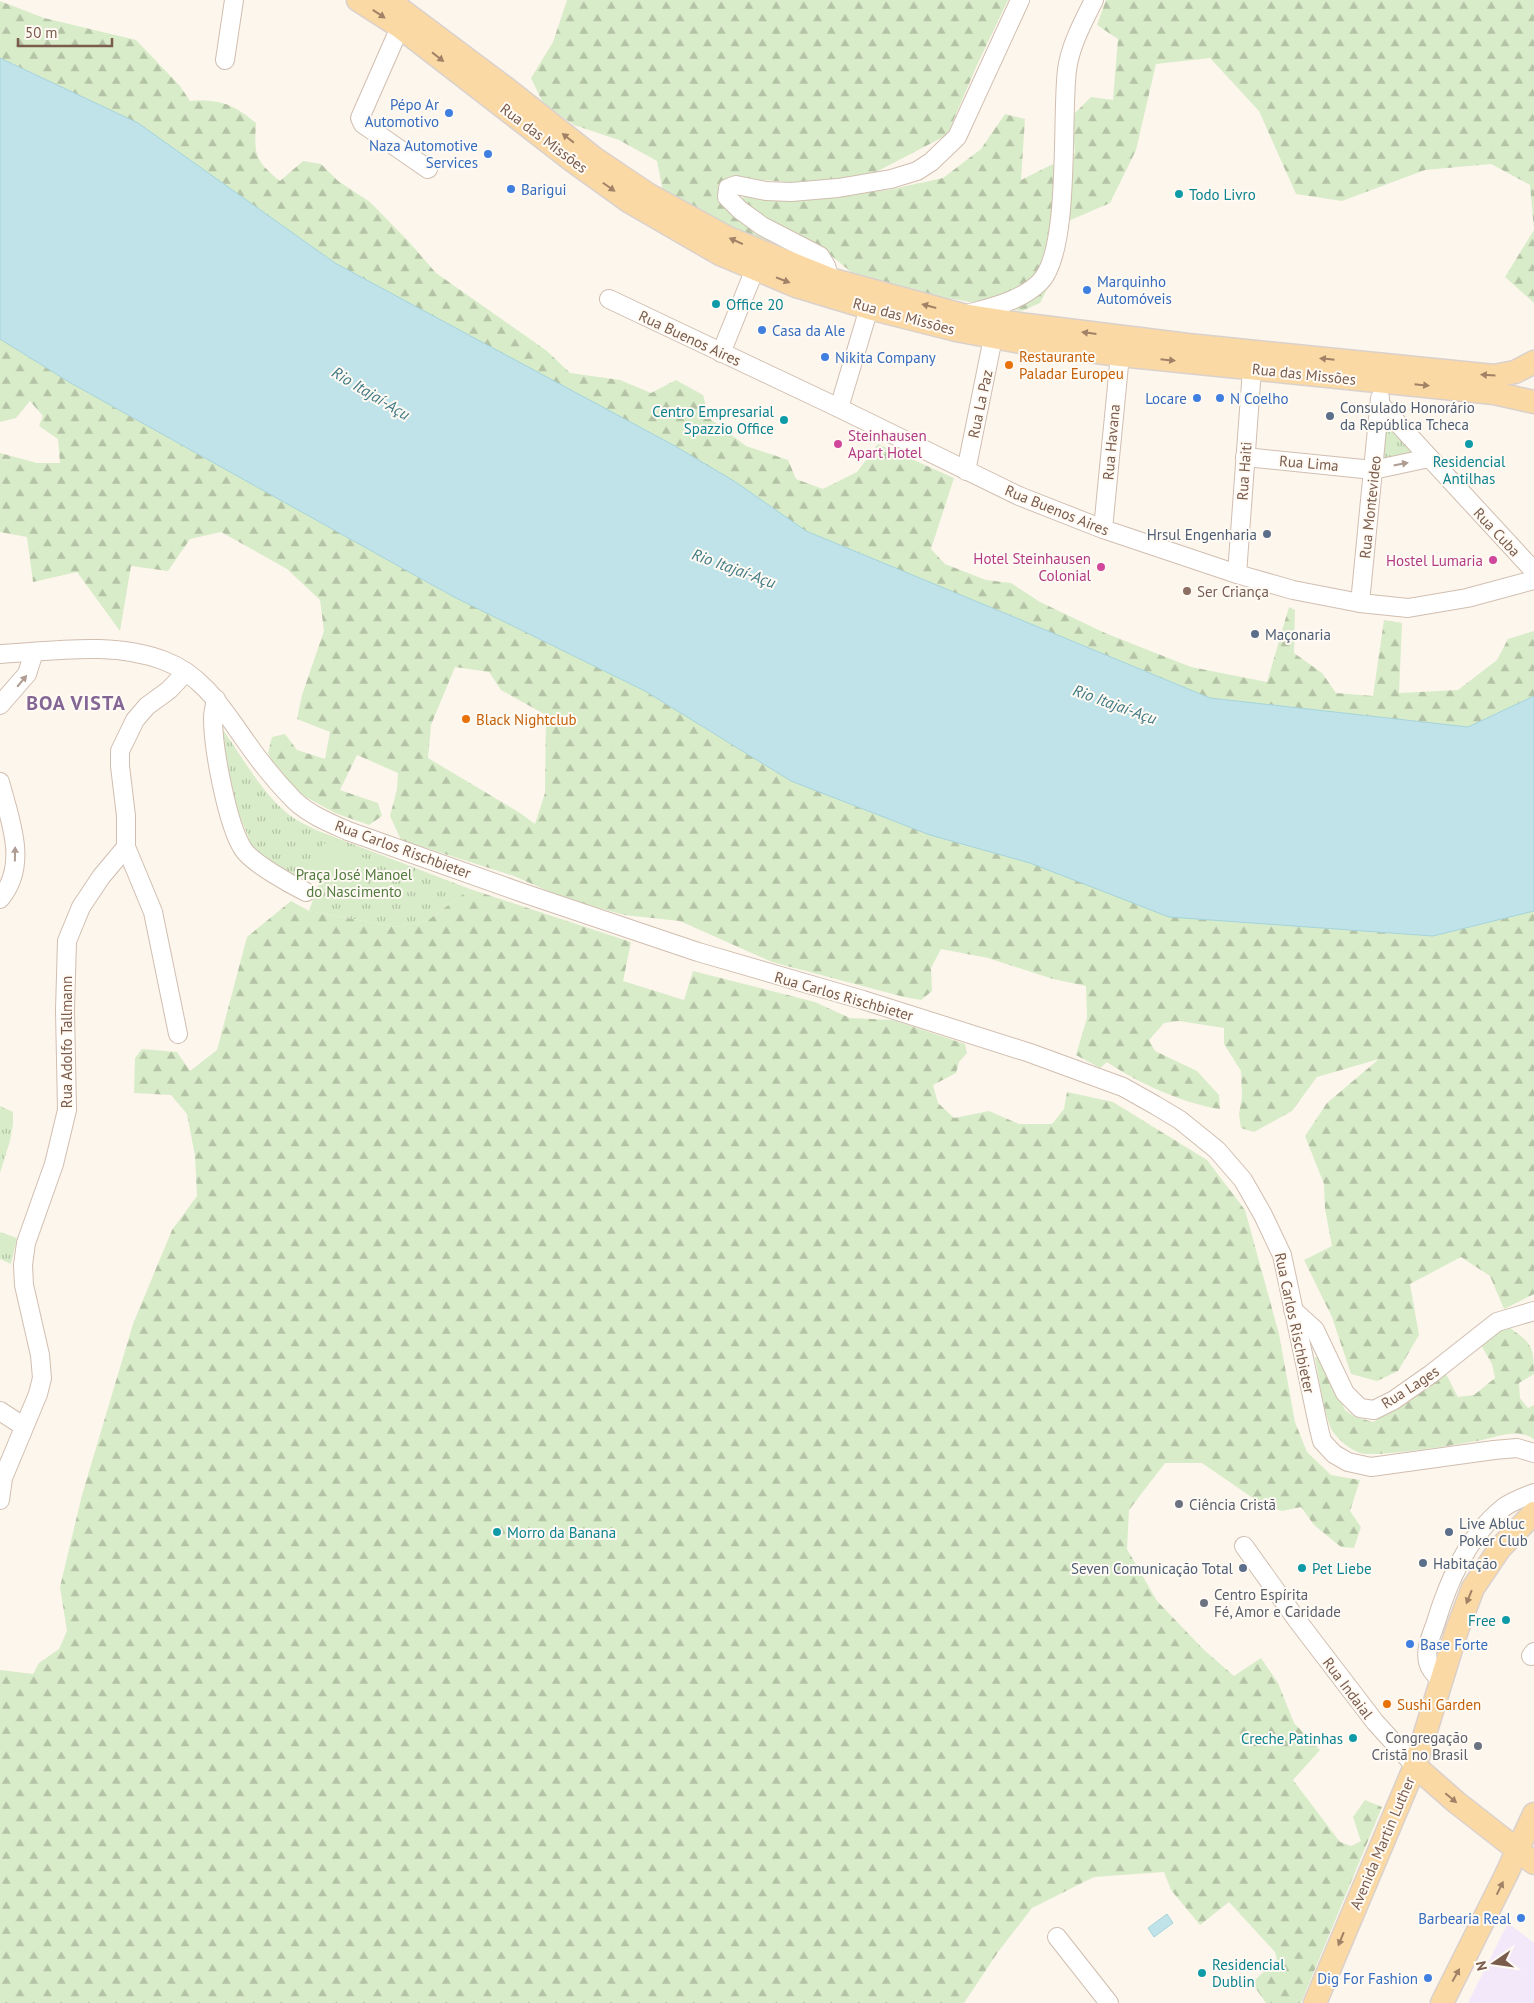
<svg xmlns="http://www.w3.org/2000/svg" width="1534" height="2003" viewBox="0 0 1534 2003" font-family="'PT Sans',sans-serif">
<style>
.education{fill:#f3e8fa}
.grass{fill:url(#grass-tufts)}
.forest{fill:url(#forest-firs);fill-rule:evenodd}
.pitch{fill:#d8ecc9}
.water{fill:#bfe3e8;stroke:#a5d3da}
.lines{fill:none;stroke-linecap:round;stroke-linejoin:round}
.minor-casing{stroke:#d1beb0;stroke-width:20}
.major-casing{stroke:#dad1cd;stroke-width:25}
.minor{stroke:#fff;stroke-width:18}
.major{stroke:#fbd9a5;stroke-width:22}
.oneway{fill:#a18267}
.oneway2{fill:#af9d94}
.shop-dot{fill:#3f7fe0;stroke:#fffaf3;stroke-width:2}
.culture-dot{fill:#0f9aa8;stroke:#fffaf3;stroke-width:2}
.food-dot{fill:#e8710a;stroke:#fffaf3;stroke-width:2}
.service-dot{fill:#5c6f8a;stroke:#fffaf3;stroke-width:2}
.hotel-dot{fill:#d1479c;stroke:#fffaf3;stroke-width:2}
.education-dot{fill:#8d6e63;stroke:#fffaf3;stroke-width:2}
.worship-dot{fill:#6b7280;stroke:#fffaf3;stroke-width:2}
.labels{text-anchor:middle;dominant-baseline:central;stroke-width:4;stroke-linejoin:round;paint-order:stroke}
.shop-label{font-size:15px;fill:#366cbe;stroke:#fffaf3;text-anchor:start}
.street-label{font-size:15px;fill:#7a5c4d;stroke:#fffaf3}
.culture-label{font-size:15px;fill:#0d838f;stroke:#fffaf3;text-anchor:start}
.food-label{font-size:15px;fill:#c56008;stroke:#fffaf3;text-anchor:start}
.service-label{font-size:15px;fill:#4e5e75;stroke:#fffaf3;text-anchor:start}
.hotel-label{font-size:15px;fill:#b23c85;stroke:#fffaf3;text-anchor:end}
.education-label{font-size:15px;fill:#785e54;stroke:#fffaf3;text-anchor:start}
.park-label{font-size:15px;fill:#537a41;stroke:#fffaf3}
.worship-label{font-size:15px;fill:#5b616d;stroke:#fffaf3;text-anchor:start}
.water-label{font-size:16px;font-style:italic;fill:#437c86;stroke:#fffaf3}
.district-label{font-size:20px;font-weight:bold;letter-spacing:1px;fill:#846695;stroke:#fffaf3}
</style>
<defs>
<pattern id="grass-tufts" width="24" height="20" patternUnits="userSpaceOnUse" patternTransform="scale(1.25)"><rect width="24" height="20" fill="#d8ecc9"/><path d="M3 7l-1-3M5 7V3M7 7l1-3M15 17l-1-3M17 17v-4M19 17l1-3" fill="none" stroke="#b4c2a5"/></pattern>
<pattern id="forest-firs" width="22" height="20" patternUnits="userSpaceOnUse" patternTransform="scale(1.25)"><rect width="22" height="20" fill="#d8ecc9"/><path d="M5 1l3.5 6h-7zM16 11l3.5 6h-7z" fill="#b4c2a5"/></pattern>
</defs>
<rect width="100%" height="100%" fill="#fdf6ec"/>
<polygon class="education" points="1508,1923 1534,1943 1534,2003 1468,2003"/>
<g class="grass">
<polygon points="1384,420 1417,456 1377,463"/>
<path d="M220,726C243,757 263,797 295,819C301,823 309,826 316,830L470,889L427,921L396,927L309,911L319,883C296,876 267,866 252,845C249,842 248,836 246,831C231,798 225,762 220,726Z"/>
<polygon points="0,1106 13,1112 13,1124 10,1141 0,1173"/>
<polygon points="0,1232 17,1238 11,1264 0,1259"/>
</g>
<g class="forest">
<polygon points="567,0 1008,0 977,65 947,135 876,172 809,184 764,180 724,181 718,186 722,206 756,234 812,259 775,253 663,192 657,161 619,140 574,125 543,103 531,78 553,42"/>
<polygon points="1106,0 1534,0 1534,303 1505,277 1534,230 1530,185 1491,164 1425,170 1342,201 1296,194 1259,111 1210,58 1156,64 1136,150 1110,203 1066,222 1055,274 1040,303 1022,311 900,290 857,277 833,257 744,206 742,198 746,195 822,197 888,190 943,178 981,149 1005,114 1025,119 1021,180 1075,153 1072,116 1091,97 1113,100 1118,39 1097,25"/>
<path d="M0,1L44,18L136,40L180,86L190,101C220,99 233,104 256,123C254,156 255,160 280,181L303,161L321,164L338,181L370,202L409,242L436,273L547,351L570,373L620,380L651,393L676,380L703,395L709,418L746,446L788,460L796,479L823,489L857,472L878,444L954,478L931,549L945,564L986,580L1011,583L1040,602L1105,633L1191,667L1267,682L1289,607L1295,610L1294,653L1322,673L1336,693L1373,696L1384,620L1402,623L1399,693L1458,690L1497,660L1508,639L1534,631V696L1468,727L1210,698L806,531L734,481L335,263L138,123L0,58Z"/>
<path d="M0,339L69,382L454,597L645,691L791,781L930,835L1030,863L1433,936L1534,911V1294L1504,1309L1490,1276L1461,1257L1410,1284L1419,1335L1398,1371L1377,1381L1351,1374L1332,1317L1304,1260L1332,1246L1325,1209L1324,1184L1305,1136L1327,1103L1379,1059L1317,1077L1292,1111L1254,1132L1241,1128L1239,1114L1242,1097L1241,1071L1224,1044V1028L1179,1021L1164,1023L1149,1040L1155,1051L1197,1071L1219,1095L1220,1109C1184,1104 1138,1083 1107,1062L1100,1068L1076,1055L1087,1018L1086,986L1053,979L988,958L941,949L931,968L932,991L921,1000L904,997L772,962L680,921L624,915L564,898L514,876L401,840L390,816L397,789L398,773L357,755L340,790L378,803L382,816L369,825L335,813L304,796L277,773L268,753L272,737L285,734L297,750L325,759L330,732L297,719L302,695L324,631L320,600L287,569L221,532L190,539L168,571L131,566L120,631L77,572L33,582L27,537L0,532V453L37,463H60L58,439L39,426L43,416L30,401L16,418L0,422ZM455,667L489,672L501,690L546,715L545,793L535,824L520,813L428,758L431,725Z"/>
<polygon points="470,889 631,942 623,981 684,1000 693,971 815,1002 850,1018 893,1020 965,1044 967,1053 959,1062 956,1073 933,1085 938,1103 954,1118 989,1111 1019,1124 1052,1124 1064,1109 1067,1092 1113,1102 1207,1160 1245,1210 1279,1334 1295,1422 1307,1452 1331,1475 1360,1480 1350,1511 1361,1527 1354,1548 1341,1547 1314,1525 1301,1507 1282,1511 1263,1505 1202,1463 1165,1463 1129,1510 1127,1549 1157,1601 1204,1650 1234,1676 1261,1658 1278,1683 1294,1723 1320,1750 1293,1780 1340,1842 1351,1846 1361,1841 1353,1817 1365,1800 1382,1807 1301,2003 1266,2003 1252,1983 1277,1959 1275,1952 1229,1902 1200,1925 1171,1890 1164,1872 1094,1877 1032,1908 998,1952 964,2003 0,2003 0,1670 33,1674 39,1663 59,1649 67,1631 60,1587 82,1495 133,1324 172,1230 197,1196 195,1156 187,1114 171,1095 134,1093 135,1058 142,1049 177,1052 190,1071 217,1050 247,937 291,901 309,911 396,927 427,921"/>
<path d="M1506,1325C1530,1343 1534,1342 1534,1374L1519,1383L1520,1398L1528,1408L1534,1405V1439C1517,1428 1500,1436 1482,1440C1460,1444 1378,1458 1360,1453C1349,1449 1340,1441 1333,1432C1325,1420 1318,1374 1315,1357H1319L1345,1410L1355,1417L1373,1422L1445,1372L1458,1397L1474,1395L1495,1378L1492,1364L1481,1345Z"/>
</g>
<polygon class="pitch" points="323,843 375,862 362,896 311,877"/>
<g class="water">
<polygon points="0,58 138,123 335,263 675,446 734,481 806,531 1210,698 1468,727 1534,696 1534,911 1433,936 1169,917 1030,863 930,835 791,781 645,691 454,597 69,382 0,339"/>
<polygon points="1167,1914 1173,1923 1154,1937 1148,1928"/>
</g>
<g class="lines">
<g class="minor-casing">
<g id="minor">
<polyline points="400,27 360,118 363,124 428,169"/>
<polyline points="225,60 234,0"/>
<polyline points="830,279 826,266 820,256 762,226 740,210 727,197 728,188 736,185 766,191 791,192 838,188 891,179 917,171 931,162 957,137 1020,0"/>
<polyline points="609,299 839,408 1019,496 1103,529 1237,574 1293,590 1360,603 1408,608 1467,598 1534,580"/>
<path d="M967,314C992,307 1021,301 1040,282C1071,251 1061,117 1067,70C1070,46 1083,22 1094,0"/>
<polyline points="721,353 755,269"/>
<polyline points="1380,404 1534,571"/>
<polyline points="839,408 869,308"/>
<polyline points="1245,457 1373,470 1429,458"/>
<polyline points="966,471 993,338"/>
<polyline points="1103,529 1120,355"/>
<polyline points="1237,574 1252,369"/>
<polyline points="1360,603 1380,398"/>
<path d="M0,654C54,651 114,641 165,661C204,676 224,711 247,743C261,763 278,784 295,801C310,815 330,823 348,831L523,893L698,952L863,1000L1030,1053L1123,1087L1155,1105L1180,1120L1217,1150L1243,1180L1263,1215L1282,1255L1319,1429L1322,1441L1334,1454L1348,1462L1371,1467L1494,1450L1517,1448L1534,1453"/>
<path d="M216,699C215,705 213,712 213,718C213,748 227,824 243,849C252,863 290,884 306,892"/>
<polyline points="0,705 27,674 34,652"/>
<path d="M0,782C10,820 29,865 0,899"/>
<polyline points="126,847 153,912 178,1034"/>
<polyline points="1293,1310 1315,1330 1345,1393 1360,1408 1374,1410 1394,1400 1431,1374 1497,1322 1534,1311"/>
<polyline points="0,1411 23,1426"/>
<polyline points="0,1500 3,1478 38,1394 42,1378 40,1355 24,1285 23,1265 26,1243 54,1164 67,1110 65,1010 67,941 81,907 101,877 126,847 126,816 120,766 120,751 135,720 147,706 169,690 186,672"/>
<polyline points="1244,1546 1297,1620 1375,1722 1415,1766"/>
<polyline points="1531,1656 1534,1652"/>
<path d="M1441,1680C1435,1675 1430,1670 1428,1662C1425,1649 1431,1636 1435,1625C1448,1582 1467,1537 1503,1508C1512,1501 1524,1497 1534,1493"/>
<polyline points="1057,1937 1109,2003"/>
</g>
</g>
<g class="major-casing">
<g id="major">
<polyline points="358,0 400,27 573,161 630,202 720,254 796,286 869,308 956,330 1026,343 1120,355 1494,393 1534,402"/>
<polyline points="388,0 507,89 594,158 649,195 728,238 830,279 963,315 1027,325 1188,345 1494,376 1515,372 1534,362"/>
<polyline points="1415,1766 1456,1802 1534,1863"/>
<polyline points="1315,2003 1415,1766 1457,1630 1473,1588 1500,1548 1534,1513"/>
<polyline points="1442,2003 1506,1875 1534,1814"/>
</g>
</g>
<use href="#minor" class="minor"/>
<use href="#major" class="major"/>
</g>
<defs><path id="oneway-solid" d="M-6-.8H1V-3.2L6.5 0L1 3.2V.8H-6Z" transform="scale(1.25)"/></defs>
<g class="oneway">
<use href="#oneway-solid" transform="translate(379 14) rotate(33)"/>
<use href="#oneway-solid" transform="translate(438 57) rotate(38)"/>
<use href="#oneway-solid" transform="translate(568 138) rotate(-142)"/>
<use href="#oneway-solid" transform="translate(609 187) rotate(35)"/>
<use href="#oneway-solid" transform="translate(736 241) rotate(-156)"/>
<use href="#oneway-solid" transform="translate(783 280) rotate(21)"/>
<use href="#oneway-solid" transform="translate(929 306) rotate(-165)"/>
<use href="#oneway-solid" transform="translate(1089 333) rotate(-173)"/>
<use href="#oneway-solid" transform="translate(1327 359) rotate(-174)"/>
<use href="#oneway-solid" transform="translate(1168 360) rotate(6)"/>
<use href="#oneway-solid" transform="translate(1488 375) rotate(-177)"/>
<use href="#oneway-solid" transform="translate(1422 385) rotate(6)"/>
<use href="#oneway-solid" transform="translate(1469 1597) rotate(112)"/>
<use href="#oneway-solid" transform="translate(1451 1798) rotate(40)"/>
<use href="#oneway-solid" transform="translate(1500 1888) rotate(-64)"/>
<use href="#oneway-solid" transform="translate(1341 1939) rotate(112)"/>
<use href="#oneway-solid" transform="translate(1456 1975) rotate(-61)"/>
</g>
<g class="oneway2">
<use href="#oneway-solid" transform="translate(1401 464) rotate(-11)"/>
<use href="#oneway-solid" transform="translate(22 681) rotate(-50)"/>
<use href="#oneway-solid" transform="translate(15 854) rotate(-89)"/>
</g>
<g class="shop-dot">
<circle cx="449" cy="113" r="5"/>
<circle cx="488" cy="154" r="5"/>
<circle cx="511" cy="189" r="5"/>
<circle cx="1087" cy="290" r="5"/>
<circle cx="762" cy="330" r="5"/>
<circle cx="825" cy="357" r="5"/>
<circle cx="1197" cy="398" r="5"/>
<circle cx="1220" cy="398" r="5"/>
<circle cx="1410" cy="1644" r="5"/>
<circle cx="1521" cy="1918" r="5"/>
<circle cx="1428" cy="1978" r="5"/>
</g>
<g class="culture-dot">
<circle cx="1179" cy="194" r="5"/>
<circle cx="716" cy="304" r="5"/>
<circle cx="784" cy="420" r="5"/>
<circle cx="1469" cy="444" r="5"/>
<circle cx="497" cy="1532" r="5"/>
<circle cx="1302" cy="1568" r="5"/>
<circle cx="1506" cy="1620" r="5"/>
<circle cx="1353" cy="1738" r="5"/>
<circle cx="1202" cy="1973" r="5"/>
</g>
<g class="food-dot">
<circle cx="1009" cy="365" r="5"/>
<circle cx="466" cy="719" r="5"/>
<circle cx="1387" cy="1704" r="5"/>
</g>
<g class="service-dot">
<circle cx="1330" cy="416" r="5"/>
<circle cx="1267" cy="534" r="5"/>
<circle cx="1255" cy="634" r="5"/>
<circle cx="1449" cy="1532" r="5"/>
<circle cx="1423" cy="1563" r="5"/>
<circle cx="1243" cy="1568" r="5"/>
</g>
<g class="hotel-dot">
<circle cx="838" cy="444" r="5"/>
<circle cx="1493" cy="560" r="5"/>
<circle cx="1101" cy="567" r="5"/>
</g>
<circle class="education-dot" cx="1187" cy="591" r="5"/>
<g class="worship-dot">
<circle cx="1179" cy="1504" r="5"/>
<circle cx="1204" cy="1603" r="5"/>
<circle cx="1478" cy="1746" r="5"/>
</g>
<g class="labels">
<g class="shop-label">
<text x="439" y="104" text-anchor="end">Pépo Ar<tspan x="439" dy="17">Automotivo</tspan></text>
<text x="478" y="145" text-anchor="end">Naza Automotive<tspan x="478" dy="17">Services</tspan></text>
<text x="521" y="189">Barigui</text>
<text x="1097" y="281">Marquinho<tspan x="1097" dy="17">Automóveis</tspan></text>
<text x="772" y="330">Casa da Ale</text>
<text x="835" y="357">Nikita Company</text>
<text x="1187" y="398" text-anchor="end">Locare</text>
<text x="1230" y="398">N Coelho</text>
<text x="1420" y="1644">Base Forte</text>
<text x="1511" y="1918" text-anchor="end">Barbearia Real</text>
<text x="1418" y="1978" text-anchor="end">Dig For Fashion</text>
</g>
<g class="street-label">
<text transform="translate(544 138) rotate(37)">Rua das Missões</text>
<text transform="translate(904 316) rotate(15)">Rua das Missões</text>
<text transform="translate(690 338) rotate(25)">Rua Buenos Aires</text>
<text transform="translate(1304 374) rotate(6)">Rua das Missões</text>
<text transform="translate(980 404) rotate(-78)">Rua La Paz</text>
<text transform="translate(1111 442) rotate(-85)">Rua Havana</text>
<text transform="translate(1309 463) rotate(5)">Rua Lima</text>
<text transform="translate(1244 471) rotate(-86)">Rua Haiti</text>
<text transform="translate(1370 507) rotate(-84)">Rua Montevideo</text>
<text transform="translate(1057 510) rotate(22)">Rua Buenos Aires</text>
<text transform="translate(1497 532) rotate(47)">Rua Cuba</text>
<text transform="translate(403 849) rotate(20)">Rua Carlos Rischbieter</text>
<text transform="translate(844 996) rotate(16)">Rua Carlos Rischbieter</text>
<text transform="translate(66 1042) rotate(-90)">Rua Adolfo Tallmann</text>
<text transform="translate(1295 1323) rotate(78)">Rua Carlos Rischbieter</text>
<text transform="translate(1410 1387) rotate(-33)">Rua Lages</text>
<text transform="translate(1348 1688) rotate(53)">Rua Indaial</text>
<text transform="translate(1382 1843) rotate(-67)">Avenida Martin Luther</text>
</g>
<g class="culture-label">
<text x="1189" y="194">Todo Livro</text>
<text x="726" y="304">Office 20</text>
<text x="774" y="411" text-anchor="end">Centro Empresarial<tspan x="774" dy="17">Spazzio Office</tspan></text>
<text x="1469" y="461" text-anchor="middle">Residencial<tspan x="1469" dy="17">Antilhas</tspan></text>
<text x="507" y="1532">Morro da Banana</text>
<text x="1312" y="1568">Pet Liebe</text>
<text x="1496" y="1620" text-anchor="end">Free</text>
<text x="1343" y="1738" text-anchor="end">Creche Patinhas</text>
<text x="1212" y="1964">Residencial<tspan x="1212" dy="17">Dublin</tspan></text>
</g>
<g class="food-label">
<text x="1019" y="356">Restaurante<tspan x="1019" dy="17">Paladar Europeu</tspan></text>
<text x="476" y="719">Black Nightclub</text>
<text x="1397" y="1704">Sushi Garden</text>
</g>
<g class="service-label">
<text x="1340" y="407">Consulado Honorário<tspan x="1340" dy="17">da República Tcheca</tspan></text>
<text x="1257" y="534" text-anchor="end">Hrsul Engenharia</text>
<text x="1265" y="634">Maçonaria</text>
<text x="1459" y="1523">Live Abluc<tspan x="1459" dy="17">Poker Club</tspan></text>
<text x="1433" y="1563">Habitação</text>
<text x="1233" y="1568" text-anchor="end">Seven Comunicação Total</text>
</g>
<g class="hotel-label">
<text x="848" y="435" text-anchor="start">Steinhausen<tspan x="848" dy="17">Apart Hotel</tspan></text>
<text x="1091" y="558">Hotel Steinhausen<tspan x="1091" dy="17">Colonial</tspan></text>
<text x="1483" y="560">Hostel Lumaria</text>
</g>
<g class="education-label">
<text x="1197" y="591">Ser Criança</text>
</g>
<g class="park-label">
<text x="354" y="874">Praça José Manoel<tspan x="354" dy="17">do Nascimento</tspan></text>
</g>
<g class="worship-label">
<text x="1189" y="1504">Ciência Cristã</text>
<text x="1214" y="1594">Centro Espírita<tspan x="1214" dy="17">Fé, Amor e Caridade</tspan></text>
<text x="1468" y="1737" text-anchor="end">Congregação<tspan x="1468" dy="17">Cristã no Brasil</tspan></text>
</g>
<g class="water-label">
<text transform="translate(371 393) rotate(31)">Rio Itajaí-Açu</text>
<text transform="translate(734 568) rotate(20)">Rio Itajaí-Açu</text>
<text transform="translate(1115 704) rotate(20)">Rio Itajaí-Açu</text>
</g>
<g class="district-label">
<text x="76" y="703">BOA VISTA</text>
</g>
</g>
<g transform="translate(1494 1963) rotate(257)" stroke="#fffaf3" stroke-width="4" paint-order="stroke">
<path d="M0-4L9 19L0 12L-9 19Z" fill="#7a5c4d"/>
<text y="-8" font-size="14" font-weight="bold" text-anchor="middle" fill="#7a5c4d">N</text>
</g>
<path d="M18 38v8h94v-8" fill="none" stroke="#7a5c4d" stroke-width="2.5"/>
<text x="25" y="38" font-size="15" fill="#7a5c4d" stroke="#fffaf3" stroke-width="4" paint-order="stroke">50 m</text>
</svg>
